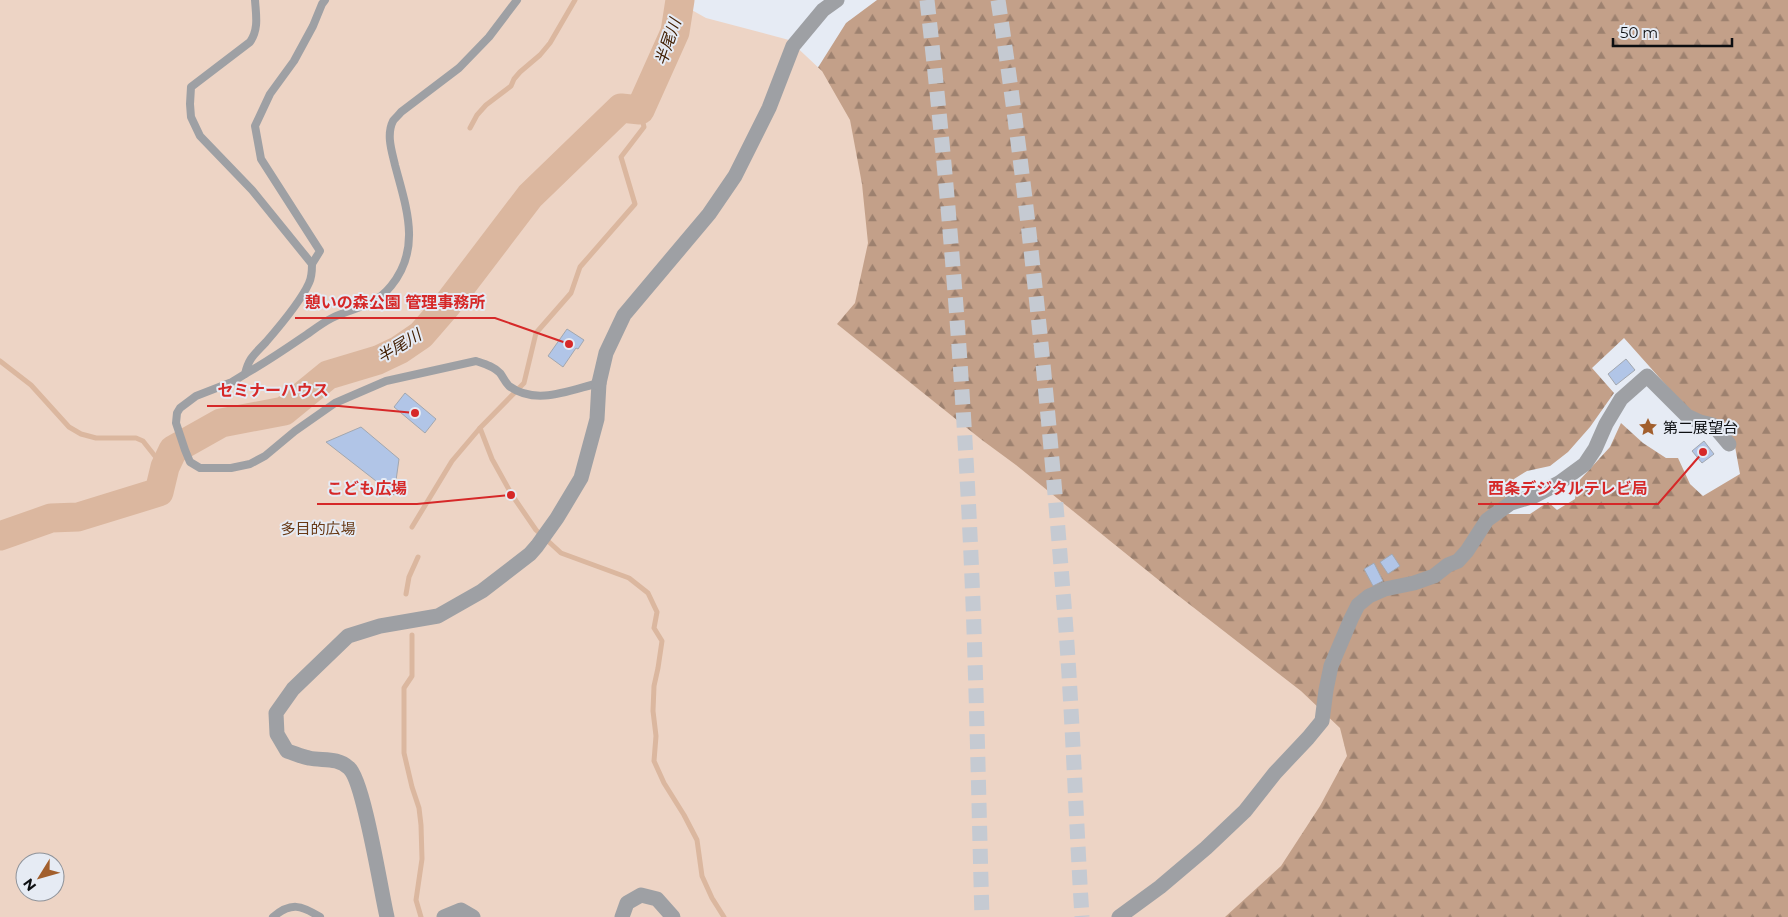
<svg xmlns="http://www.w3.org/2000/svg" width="1788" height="917" viewBox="0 0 1788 917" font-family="Montserrat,'Noto Sans JP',sans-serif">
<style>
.forest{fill:url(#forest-firs);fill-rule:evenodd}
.park{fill:#edd4c5;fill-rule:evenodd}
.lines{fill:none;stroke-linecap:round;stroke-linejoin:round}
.stream{stroke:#dbb79f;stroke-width:5}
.river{stroke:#dbb79f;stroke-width:29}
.building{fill:#b1c5e7;stroke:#a2a7af}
.motorway-tunnel{stroke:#c5cad2;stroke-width:15;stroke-dasharray:15 8;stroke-linecap:butt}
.service{stroke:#9ea0a4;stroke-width:8}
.minor{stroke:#9ea0a4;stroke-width:15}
.tertiary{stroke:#9ea0a4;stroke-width:15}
.labels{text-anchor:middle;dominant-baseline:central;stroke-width:4;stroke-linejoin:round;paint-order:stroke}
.poi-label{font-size:15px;fill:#0d0f12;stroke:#e6ebf4;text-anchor:start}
.park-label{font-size:15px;fill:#673814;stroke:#e6ebf4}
.water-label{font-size:16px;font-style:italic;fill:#432004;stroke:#e6ebf4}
.leader{fill:none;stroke:#d62828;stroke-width:2}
.callout-dot{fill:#d62828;stroke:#e6ebf4;stroke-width:2}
.callout-label{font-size:16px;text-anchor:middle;font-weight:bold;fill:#d62828;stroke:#e6ebf4;stroke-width:4;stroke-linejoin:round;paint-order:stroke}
</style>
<defs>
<pattern id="forest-firs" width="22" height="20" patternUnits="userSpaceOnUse" patternTransform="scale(1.25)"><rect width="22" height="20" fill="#c3a089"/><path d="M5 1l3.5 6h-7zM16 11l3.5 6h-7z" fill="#9d816f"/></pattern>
</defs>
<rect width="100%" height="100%" fill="#e6ebf4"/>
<path class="forest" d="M877,0H1788V917H480L812,77L846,23ZM1624,338L1691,413L1734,441L1740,474L1703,496L1690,484L1678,458H1666L1643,443L1621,423L1610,447L1577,483L1575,499L1557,510L1548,502L1530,514H1508V496L1514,479L1527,471L1550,466L1568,452L1590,427L1614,393L1592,368Z"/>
<path class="park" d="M0,0H674L706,18L789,40L822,71L850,120L862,184L868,243L855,303L837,324L982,440L1016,465L1171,590L1301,691L1340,728L1347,756L1320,806L1281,866L1225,917H0ZM25,862H55V892H25Z"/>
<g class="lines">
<g class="stream">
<polyline points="470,128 477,115 486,105 511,86 514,79 520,72 540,55 550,43 575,0"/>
<polyline points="0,361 31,385 69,427 81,434 96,438 136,438 143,441 162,465 168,461"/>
<polyline points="480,428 492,459 512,495 536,530 561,553 629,578 648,593 657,612 654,628 662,641 658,668 654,686 653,711 656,736 654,761 664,783 684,815 697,840 702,876 712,898 724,917"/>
<polyline points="412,527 452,461 480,428 524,383 536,333 571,293 580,267 635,204 621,157 644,127 640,110"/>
<polyline points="406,594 409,577 418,557"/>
<polyline points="412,635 412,676 404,688 404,753 412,787 419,808 421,825 422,859 416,900 421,917"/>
</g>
<polyline class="river" points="0,536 51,518 78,517 159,492 165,467 173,450 221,423 284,411 328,375 378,360 399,350 421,335 447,305 530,196 621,108 640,110 675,32 680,0"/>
</g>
<g class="building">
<polygon points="567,329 584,340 578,349 576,348 563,367 548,356"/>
<polygon points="1626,359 1635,370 1616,385 1608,374"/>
<polygon points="405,393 436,419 425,433 394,407"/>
<polygon points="361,427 399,459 394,495 326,442"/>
<polygon points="1704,441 1714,454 1702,463 1692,451"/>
<polygon points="1392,554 1400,566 1388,574 1380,562"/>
<polygon points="1374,563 1383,581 1373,586 1364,569"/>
</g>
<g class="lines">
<g class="motorway-tunnel">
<path d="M927,0C950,200 965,402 973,603C977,708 979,812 982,917"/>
<path d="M998,0C1030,208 1050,421 1066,630C1073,726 1076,822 1082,917"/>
</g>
<g class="service">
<path d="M255,0C256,15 259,29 250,42L191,87L190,104L191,117L200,136L252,190L312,264C312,270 312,277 309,283C301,301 279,327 266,342C255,354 249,357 245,374L232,382L196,396L180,408L177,413L176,423L185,450L190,462L200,468H231L250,464L265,456L295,431L335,403L386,381L476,361C485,364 493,366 500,373C503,377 505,382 509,386C536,406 570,390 599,383"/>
<polyline points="312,264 320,251 261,159 255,126 270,94 294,61 313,26 322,4 325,0"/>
<path d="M245,374C265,363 284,350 303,337C312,331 322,323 332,318C354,307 373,308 391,286C422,248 406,207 395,165C392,152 386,135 393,121C395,118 399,115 401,112L459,68L489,37L517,0"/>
<path d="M273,917C291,902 301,905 320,917"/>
</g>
<g class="minor">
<path d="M387,917C381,892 364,781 349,768C337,757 323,761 309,758C302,757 294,753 287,751L277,734L276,713L293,689L348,636L380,626L438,616L482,591L530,554L537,546L557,518L581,478L597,419L599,383"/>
<polyline points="444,917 461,910 473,917"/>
<polyline points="622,917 627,903 641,895 657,899 673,917"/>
<polyline points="1119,917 1160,887 1206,848 1245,811 1275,773 1308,738 1322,721 1326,690 1331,666 1351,619 1358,605 1369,596 1385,589 1414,583 1434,576 1448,565 1458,561 1467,551 1487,520 1511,503 1534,496 1559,483 1585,464 1595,449 1606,424 1621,399 1647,376 1687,416 1700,422 1713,425 1729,444"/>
</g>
<polyline class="tertiary" points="599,383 606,353 624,315 709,214 735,176 769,108 793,46 823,10 837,0"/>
</g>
<defs>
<g id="sight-bare" transform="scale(1.5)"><path d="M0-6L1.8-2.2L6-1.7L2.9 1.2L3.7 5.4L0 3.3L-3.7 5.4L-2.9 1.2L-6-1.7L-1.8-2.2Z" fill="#a25f2d" stroke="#e6ebf4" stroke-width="2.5" paint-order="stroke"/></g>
</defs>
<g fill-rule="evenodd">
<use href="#sight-bare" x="1648" y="427"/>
</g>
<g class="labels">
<g class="poi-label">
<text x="1663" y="427">第二展望台</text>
</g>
<g class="park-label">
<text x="318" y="528">多目的広場</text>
</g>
<g class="water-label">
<text transform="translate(668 42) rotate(-71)">半尾川</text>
<text transform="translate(399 346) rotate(-31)">半尾川</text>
</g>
</g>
<path class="leader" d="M569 344L495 318H295M415 413L339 406H207M1703 452L1658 504H1478M511 495L417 504H317"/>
<g class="callout-dot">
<circle cx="569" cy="344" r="5"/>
<circle cx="415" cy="413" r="5"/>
<circle cx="1703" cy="452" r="5"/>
<circle cx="511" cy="495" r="5"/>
</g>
<g class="callout-label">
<text x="395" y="308">憩いの森公園 管理事務所</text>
<text x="273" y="396">セミナーハウス</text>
<text x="1568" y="494">西条デジタルテレビ局</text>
<text x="367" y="494">こども広場</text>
</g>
<g transform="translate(40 877) rotate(233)"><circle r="24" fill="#e6ebf4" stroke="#8f939a"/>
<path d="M0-4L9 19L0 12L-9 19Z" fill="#a25f2d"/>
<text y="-8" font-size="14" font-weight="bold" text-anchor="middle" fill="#0d0f12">N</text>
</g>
<path d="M1613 38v8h119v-8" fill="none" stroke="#0d0f12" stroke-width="2.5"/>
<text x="1620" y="38" font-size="15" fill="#0d0f12" stroke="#e6ebf4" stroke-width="4" paint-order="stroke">50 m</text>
</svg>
